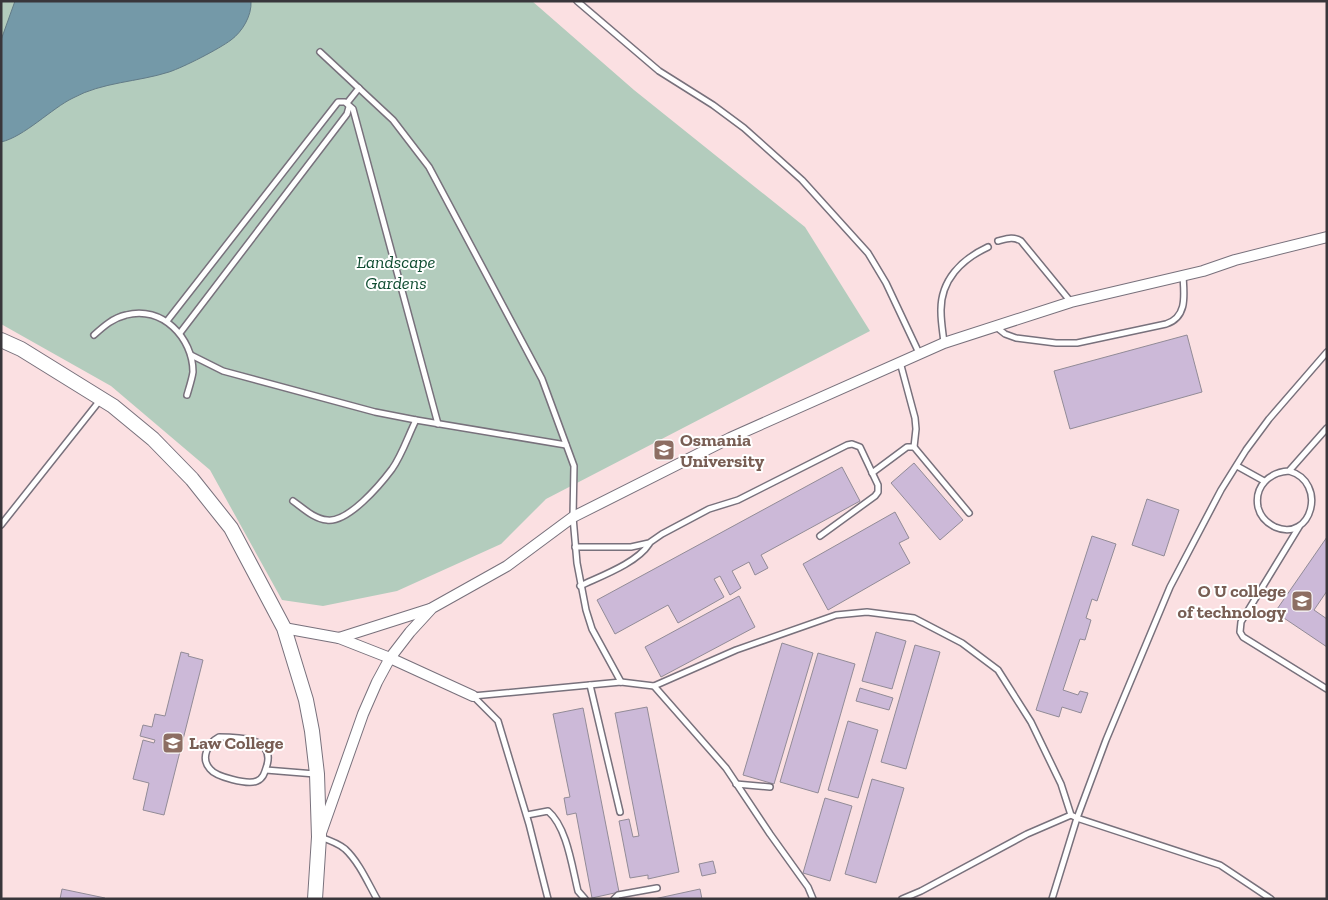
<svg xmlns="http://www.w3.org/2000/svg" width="1328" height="900" viewBox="0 0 1328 900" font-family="'Zilla Slab',serif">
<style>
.education{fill:#fbe0e2}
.green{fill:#b3ccbd}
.water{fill:#7499a8;stroke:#627b87}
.building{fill:#ccb9d8;stroke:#928b97}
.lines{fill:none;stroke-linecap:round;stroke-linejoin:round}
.service-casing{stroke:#78717c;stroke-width:8}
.minor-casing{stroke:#78717c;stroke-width:12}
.secondary-casing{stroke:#78717c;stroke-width:16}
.service{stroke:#fff;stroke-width:5}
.minor{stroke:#fff;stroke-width:10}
.secondary{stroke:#fff;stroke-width:14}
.labels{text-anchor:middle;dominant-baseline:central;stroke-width:4;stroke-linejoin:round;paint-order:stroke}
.park-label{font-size:18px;font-style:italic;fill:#0f4c31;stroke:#fff}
.education-label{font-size:18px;font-weight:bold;fill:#785e54;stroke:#fff;text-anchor:start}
</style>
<rect width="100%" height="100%" fill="#f6eefb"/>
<rect class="education" x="1" y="1" width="1326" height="898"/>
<polygon class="green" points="1,1 532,1 634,90 805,227 870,331 546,499 501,544 397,591 323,606 282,600 210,470 111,386 1,324"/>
<path class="water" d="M15,1H251C252,16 242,32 231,40C219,49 184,67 169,72C138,82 102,82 73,98C52,108 24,137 1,142V40Z"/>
<g class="building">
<polygon points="1187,335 1202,392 1070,429 1054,371"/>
<polygon points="914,463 963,520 940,540 891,483"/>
<polygon points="842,467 860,501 761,555 768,568 755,575 749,562 732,571 741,588 730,595 720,576 714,579 724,597 678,623 668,605 615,634 597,600"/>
<polygon points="1147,499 1179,510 1164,556 1132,545"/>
<polygon points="895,512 909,538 899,543 910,563 828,610 803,564"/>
<polygon points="1092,536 1116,544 1097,601 1092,599 1086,618 1091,620 1085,640 1080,639 1063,690 1078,695 1080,691 1088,693 1081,713 1062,707 1059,717 1036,710"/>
<polygon points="1327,537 1327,591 1314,610 1327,619 1327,647 1275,612"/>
<polygon points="739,596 755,627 661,677 645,647"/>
<polygon points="876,632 906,641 892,689 862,681"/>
<polygon points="782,643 813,653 774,784 743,775"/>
<polygon points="915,645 940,652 906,769 881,762"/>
<polygon points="181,652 189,654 188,656 203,660 164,815 143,810 149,783 133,779 143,740 154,743 155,740 140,736 143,725 152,727 155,714 165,716"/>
<polygon points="818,653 855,664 818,793 780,782"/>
<polygon points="860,688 893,698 889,710 856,701"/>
<polygon points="647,707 679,872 648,879 648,875 630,878 619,821 629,819 633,837 639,836 615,713"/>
<polygon points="583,708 619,892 592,898 576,813 567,815 564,798 570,797 553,714"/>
<polygon points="848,721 878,730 858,798 828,790"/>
<polygon points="872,779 904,788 876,883 845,874"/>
<polygon points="825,798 852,806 830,881 803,873"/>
<polygon points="713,861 716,873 702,876 699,864"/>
<polygon points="62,889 105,898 105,899 60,899"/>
<polygon points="700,889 702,899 654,899"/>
</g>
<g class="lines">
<g class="service-casing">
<g id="service">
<polyline points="577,1 659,71 713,105 744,128 802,180 868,253 886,283 919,353"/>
<polyline points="320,52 393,120 429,167 542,379 574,466 573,517 577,563 586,610 592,629 621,682"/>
<polyline points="347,103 359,88"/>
<path d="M998,241C1006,239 1013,236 1021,241L1071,302"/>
<polyline points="167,321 338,102 345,102 353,109 438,424"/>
<path d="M995,326L1005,334L1016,338L1056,343H1077L1166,324C1188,317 1184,294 1183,276"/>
<polyline points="180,333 347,114 349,107"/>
<path d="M94,335C104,326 113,318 126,315C162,305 193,338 193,372C192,379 189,388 187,395"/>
<path d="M944,343C943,333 941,322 941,312C940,280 962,259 988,247"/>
<polyline points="191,355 223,371 375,412 416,420 566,445"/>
<polyline points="900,362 915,418 916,429 914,447"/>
<polyline points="1237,466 1264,481"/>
<path d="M1289,471C1328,482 1312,543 1275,527C1267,523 1260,516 1258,507C1254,486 1270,472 1289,471L1327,428"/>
<polyline points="872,473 907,447 914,447 969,513"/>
<path d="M293,501C303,508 314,519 327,520C348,523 380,485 392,469C402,455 408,436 416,420"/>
<polyline points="1,525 101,399"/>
<polyline points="1299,527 1241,622 1240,632 1243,637 1327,689"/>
<polyline points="575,547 631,547 649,543 662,534 709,509 738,500 847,445 852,444 860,447 878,485 878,492 875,496 820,536"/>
<path d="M580,586C601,576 637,563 649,544"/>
<polyline points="590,685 620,812"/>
<polyline points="654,686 736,650 836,615 867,612 914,618 962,643 998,670 1031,722 1061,784 1071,815 1077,818 1220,865 1271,899"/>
<path d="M219,737C236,737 275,737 267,765C265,771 264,778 257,781C248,785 216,777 210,769C200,758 208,743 219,737Z"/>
<polyline points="266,770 315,774"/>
<polyline points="736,784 770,787"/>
<path d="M527,815L548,811C567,827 572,867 578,891L585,899"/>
<path d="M320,837C329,840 338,843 345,849C359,862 368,883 377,899"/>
<polyline points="548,899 529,824 498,721 473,696 621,682 654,686 726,768 770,834 808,887 813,899"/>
<polyline points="614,899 618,895 657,888"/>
<polyline points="902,899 921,891 1027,834 1071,815"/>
<polyline points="1052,899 1077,818 1106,740 1170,587 1221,490 1246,450 1269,419 1327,352"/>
</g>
</g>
<g class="minor-casing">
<g id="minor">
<polyline points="284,628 339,638 430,609"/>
<polyline points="339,638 390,658 473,696"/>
<polyline points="321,833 363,714 377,682 390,658 410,632 432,608 507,566 573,517 730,438 944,343 1071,302 1203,271 1235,260 1327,237"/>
</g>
</g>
<g class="secondary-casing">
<polyline id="secondary" points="1,340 21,349 113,406 153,439 192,479 231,528 284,628 306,700 312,731 317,774 319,837 315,899"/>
</g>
<use href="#service" class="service"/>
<use href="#minor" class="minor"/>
<use href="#secondary" class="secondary"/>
</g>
<defs>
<g id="university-square" transform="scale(1.125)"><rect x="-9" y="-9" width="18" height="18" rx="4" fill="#8d6e63" stroke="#fff"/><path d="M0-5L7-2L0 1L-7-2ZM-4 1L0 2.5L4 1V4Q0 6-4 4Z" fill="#fff"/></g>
</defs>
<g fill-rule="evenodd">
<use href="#university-square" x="664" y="450"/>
<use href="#university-square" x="1302" y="601"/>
<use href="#university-square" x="173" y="743"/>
</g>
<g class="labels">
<g class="park-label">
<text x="396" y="262">Landscape<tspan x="396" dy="21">Gardens</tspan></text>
</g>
<g class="education-label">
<text x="680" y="440">Osmania<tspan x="680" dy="21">University</tspan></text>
<text x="1286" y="591" text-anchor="end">O U college<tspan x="1286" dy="21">of technology</tspan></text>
<text x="189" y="743">Law College</text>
</g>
</g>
<rect width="1328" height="900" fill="none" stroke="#39363b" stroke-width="5"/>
</svg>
